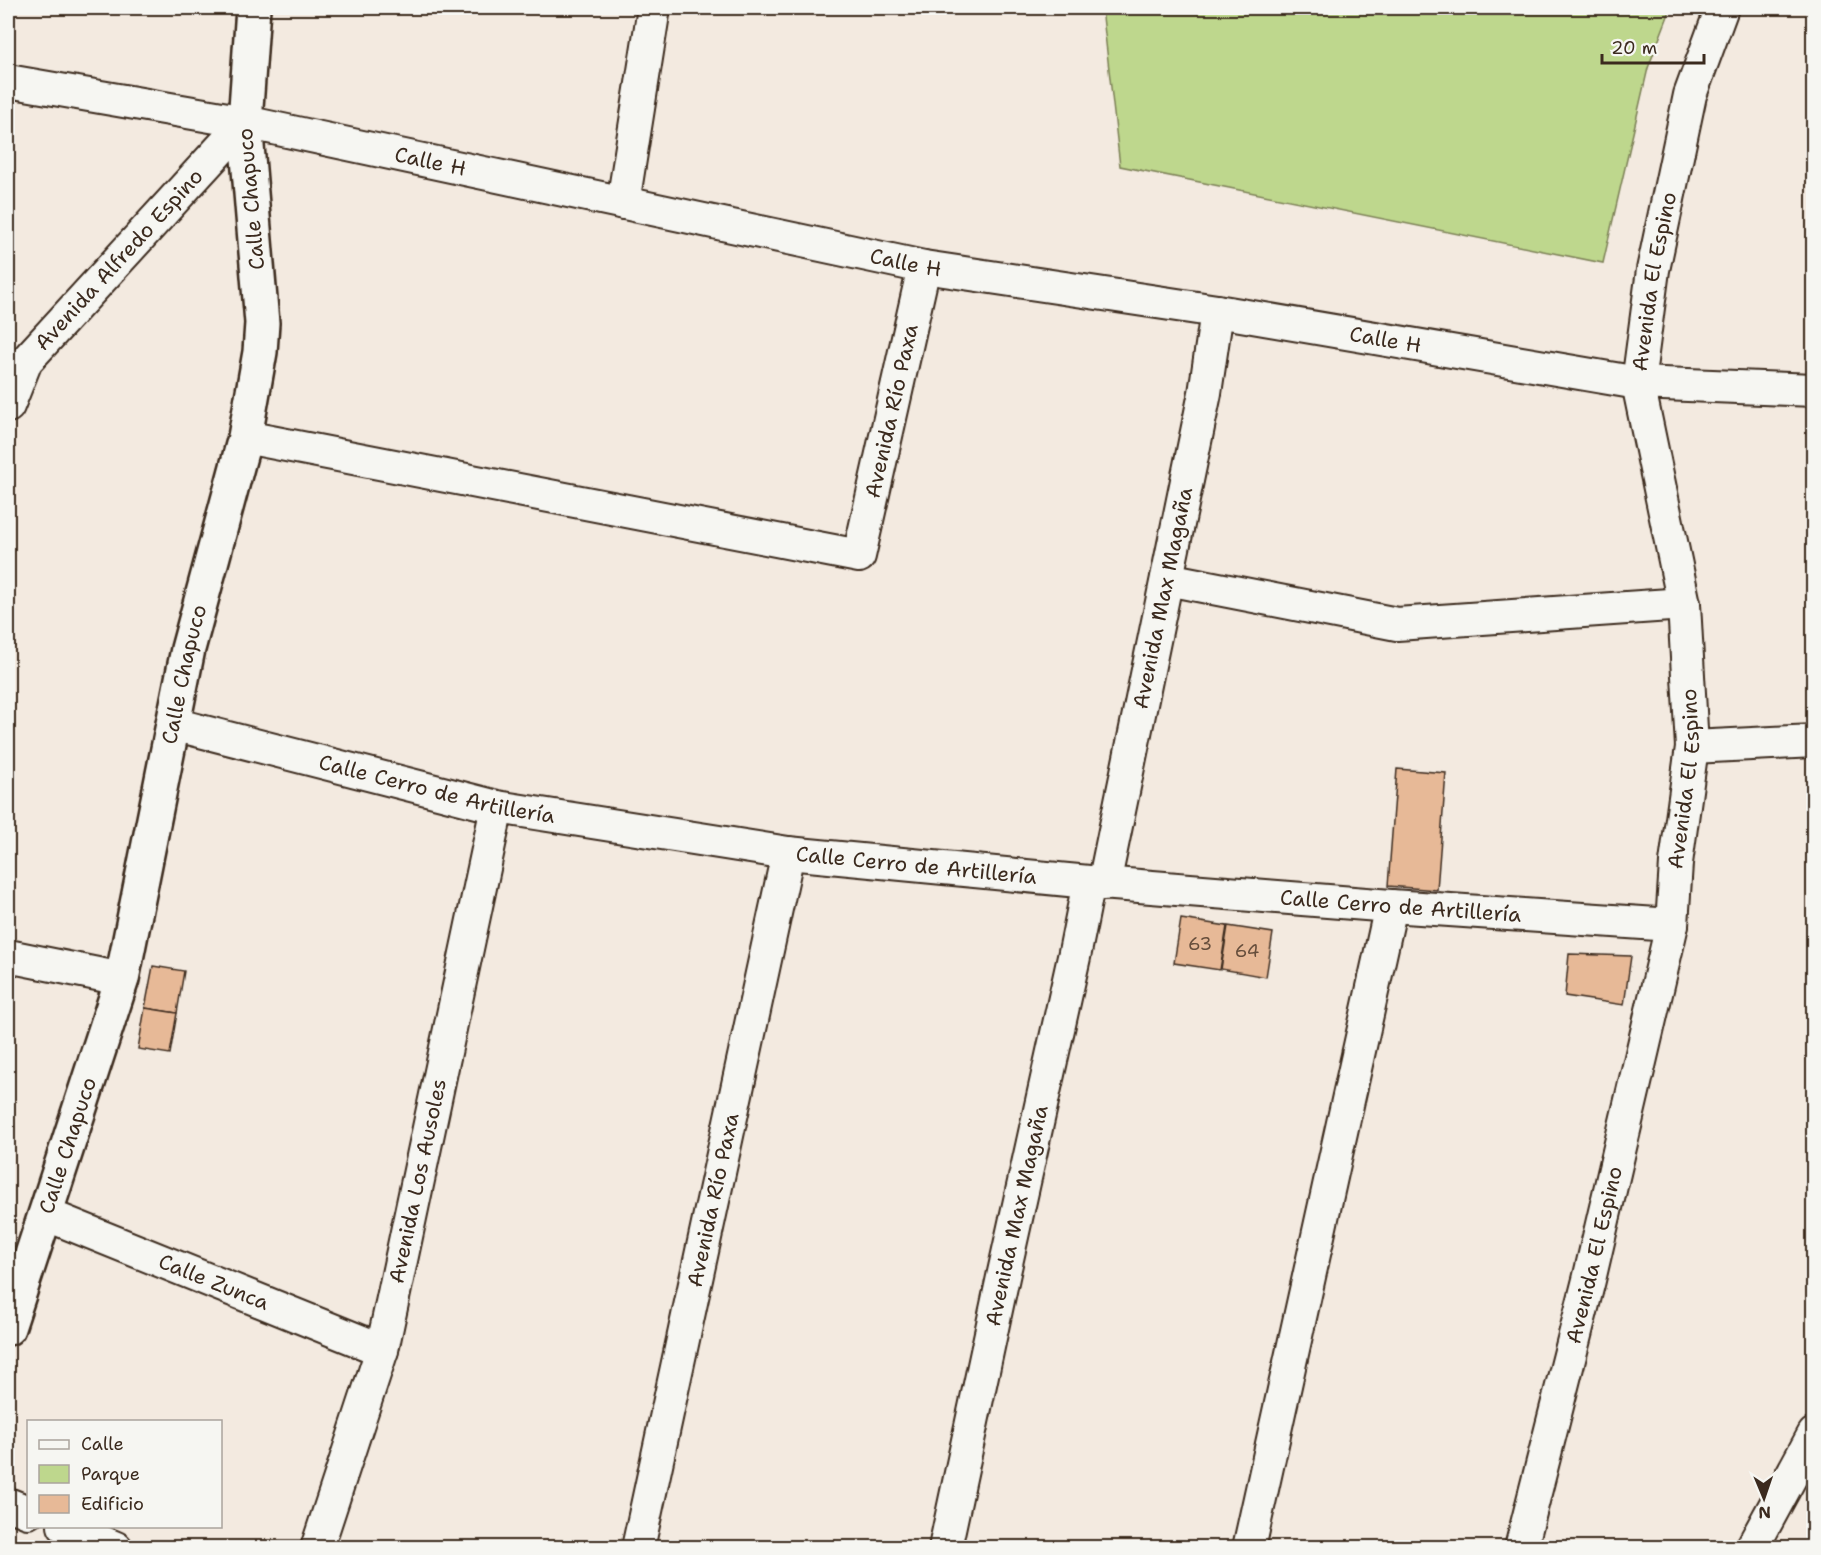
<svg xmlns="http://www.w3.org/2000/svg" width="1821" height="1555" viewBox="0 0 1821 1555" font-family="'Shantell Sans',sans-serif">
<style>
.green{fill:#bed78d;stroke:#7c8056;stroke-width:1.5}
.building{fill:#e7b997;stroke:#3b2a1e;stroke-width:1.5}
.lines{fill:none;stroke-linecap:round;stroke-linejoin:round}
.minor-casing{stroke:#3b2a1e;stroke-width:36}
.tertiary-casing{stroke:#3b2a1e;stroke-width:38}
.minor{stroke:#f6f6f2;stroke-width:32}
.tertiary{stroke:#f6f6f2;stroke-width:33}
.labels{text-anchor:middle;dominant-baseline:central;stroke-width:5;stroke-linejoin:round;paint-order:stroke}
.number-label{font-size:18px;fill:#664e3c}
.street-label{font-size:21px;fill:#3b2a1e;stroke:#f6f6f2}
</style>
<rect width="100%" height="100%" fill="#f3eae0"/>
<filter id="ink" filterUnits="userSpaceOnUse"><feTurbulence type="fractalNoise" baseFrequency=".0167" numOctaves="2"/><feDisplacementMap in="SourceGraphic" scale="12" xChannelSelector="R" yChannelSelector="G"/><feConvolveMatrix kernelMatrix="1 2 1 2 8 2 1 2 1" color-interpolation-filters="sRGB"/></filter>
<g filter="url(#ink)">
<polygon class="green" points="1102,8 1671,8 1648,68 1603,263 1120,166"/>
<g class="building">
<polygon points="1397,769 1446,773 1437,890 1388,886"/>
<polygon points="1181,919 1227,926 1220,970 1174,963"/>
<polygon points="1228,926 1273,933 1266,977 1221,969"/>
<polygon points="1569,954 1631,956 1624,1005 1565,996"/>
<polygon points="153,966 184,971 177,1013 145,1008"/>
<polygon points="145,1008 177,1013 170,1054 138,1049"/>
</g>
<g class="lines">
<g class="minor-casing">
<g id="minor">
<path id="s1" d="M8,81L245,122L924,267L1217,311L1638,383L1814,390"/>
<polyline points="623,203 654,8"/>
<path id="s2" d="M8,406L26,361L245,122"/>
<path id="s3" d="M245,437L859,556L924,267"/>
<polyline points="1167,579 1397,624 1684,604"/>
<path id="s4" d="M173,724L497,807L788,853L1089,882L1391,906L1672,925"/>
<polyline points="1692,747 1814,741"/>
<path id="s5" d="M1104,884L1205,393L1217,311"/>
<polyline points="8,956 122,979"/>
<path id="s6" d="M45,1214L382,1350"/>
<polyline points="8,1504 28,1512"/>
<polyline points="64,1526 116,1548"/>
<path id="s7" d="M317,1548L382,1350L497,807"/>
<path id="s8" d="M638,1548L788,853"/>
<path id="s9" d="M945,1548L1003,1277L1074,957L1089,882"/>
<polyline points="1249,1548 1391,906"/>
<path id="s10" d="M1521,1548L1589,1280L1672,925L1676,863L1692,747L1684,604L1638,383L1653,270L1690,95L1722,8"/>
<polyline points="1752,1548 1814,1434"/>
</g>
</g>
<g class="tertiary-casing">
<g id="tertiary">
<path id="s11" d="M8,1328L122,979L188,649L245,437L260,352L262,323L245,122L253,8"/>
</g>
</g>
<use href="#minor" class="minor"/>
<use href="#tertiary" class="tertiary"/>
</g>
</g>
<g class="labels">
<g class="number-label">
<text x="1200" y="944">63</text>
<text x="1247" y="951">64</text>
</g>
<g class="street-label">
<text stroke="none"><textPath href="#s1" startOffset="430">Calle H</textPath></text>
<text transform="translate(251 199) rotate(-95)">Calle Chapuco</text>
<text stroke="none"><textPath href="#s2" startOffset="186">Avenida Alfredo Espino</textPath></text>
<text stroke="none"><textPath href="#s1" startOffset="916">Calle H</textPath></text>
<text stroke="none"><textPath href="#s10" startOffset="1292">Avenida El Espino</textPath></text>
<text stroke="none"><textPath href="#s1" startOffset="1402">Calle H</textPath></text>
<text stroke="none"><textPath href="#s3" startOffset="774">Avenida Río Paxa</textPath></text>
<text stroke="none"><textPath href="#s5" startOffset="292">Avenida Max Magaña</textPath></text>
<text stroke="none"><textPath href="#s11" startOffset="678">Calle Chapuco</textPath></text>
<text stroke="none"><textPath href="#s10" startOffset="788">Avenida El Espino</textPath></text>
<text stroke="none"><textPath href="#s4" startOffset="272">Calle Cerro de Artillería</textPath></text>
<text stroke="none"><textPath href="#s4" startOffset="758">Calle Cerro de Artillería</textPath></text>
<text stroke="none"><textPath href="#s4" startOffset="1244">Calle Cerro de Artillería</textPath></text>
<text stroke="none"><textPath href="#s11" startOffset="192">Calle Chapuco</textPath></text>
<text stroke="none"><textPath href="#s7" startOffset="381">Avenida Los Ausoles</textPath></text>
<text stroke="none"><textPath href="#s8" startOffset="356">Avenida Río Paxa</textPath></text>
<text stroke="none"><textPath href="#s9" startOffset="340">Avenida Max Magaña</textPath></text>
<text stroke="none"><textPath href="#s10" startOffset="302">Avenida El Espino</textPath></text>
<text stroke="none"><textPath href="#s6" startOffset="182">Calle Zunca</textPath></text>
</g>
</g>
<rect width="1821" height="1555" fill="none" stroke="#f6f6f2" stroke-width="30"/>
<rect x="15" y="15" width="1791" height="1525" fill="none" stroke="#3b2a1e" stroke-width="2" filter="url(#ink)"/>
<rect x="27" y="1420" width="195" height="108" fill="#f6f6f2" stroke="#aba49d" stroke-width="1.5"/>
<rect x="39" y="1440" width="30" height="9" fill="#f6f6f2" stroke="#aba49d" stroke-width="1.5"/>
<text x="81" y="1450" font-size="18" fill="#3b2a1e">Calle</text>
<rect x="39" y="1465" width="30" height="18" fill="#bed78d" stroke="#aba49d" stroke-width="1.5"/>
<text x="81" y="1480" font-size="18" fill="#3b2a1e">Parque</text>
<rect x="39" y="1495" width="30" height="18" fill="#e7b997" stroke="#aba49d" stroke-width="1.5"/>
<text x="81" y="1510" font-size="18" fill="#3b2a1e">Edificio</text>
<g transform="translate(1764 1498) rotate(178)" stroke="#f6f6f2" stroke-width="4.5" paint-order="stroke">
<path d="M0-4.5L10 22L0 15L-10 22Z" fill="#3b2a1e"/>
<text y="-9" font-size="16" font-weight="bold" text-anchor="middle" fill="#3b2a1e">N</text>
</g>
<path d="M1602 54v9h102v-9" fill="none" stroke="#3b2a1e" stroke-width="3"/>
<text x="1611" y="54" font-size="18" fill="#3b2a1e" stroke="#f6f6f2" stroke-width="4.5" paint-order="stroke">20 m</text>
</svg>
